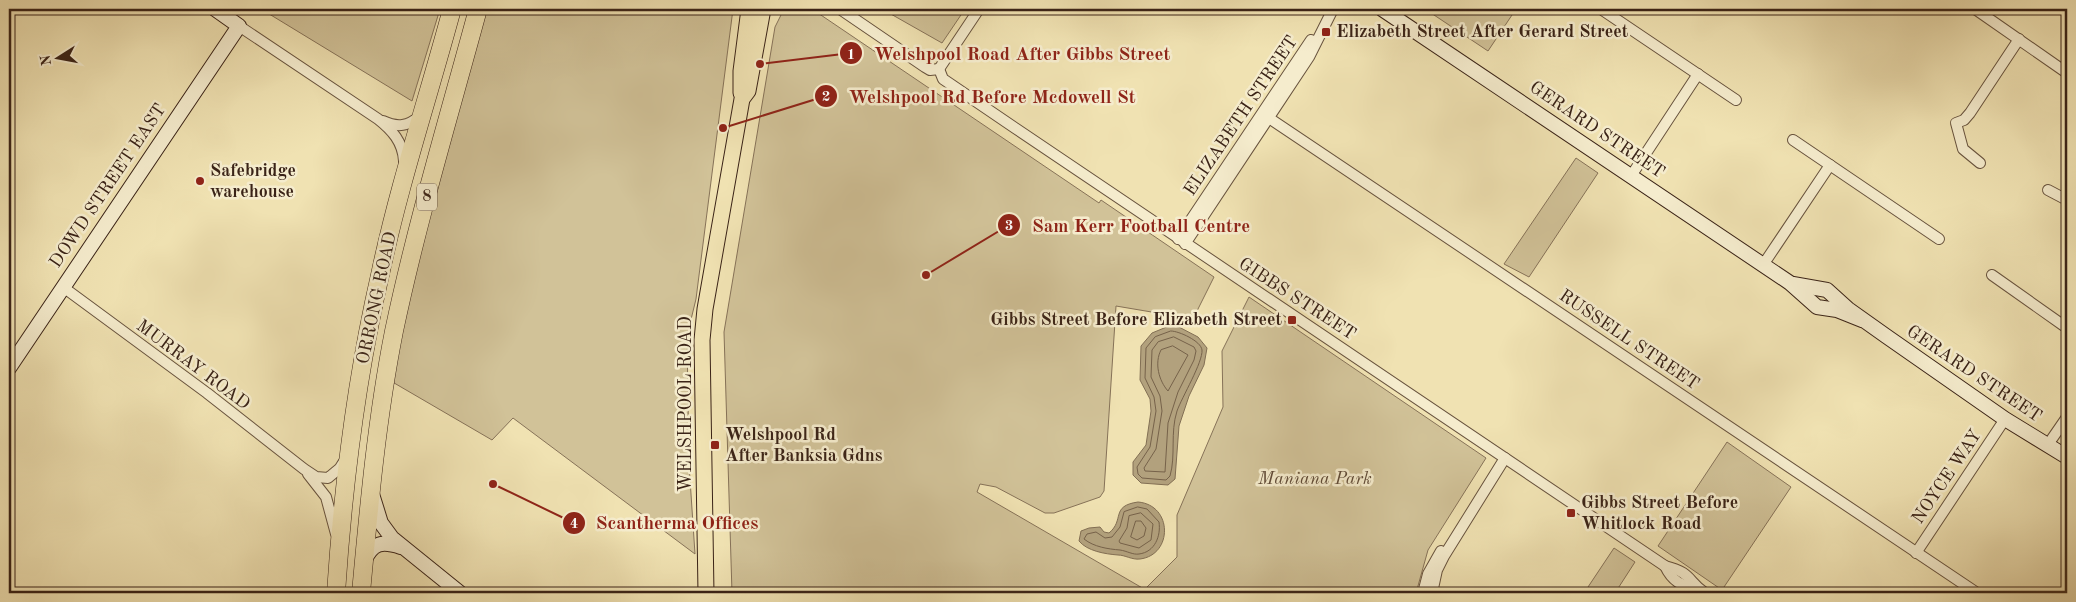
<svg xmlns="http://www.w3.org/2000/svg" width="2076" height="602" viewBox="0 0 2076 602" font-family="'Old Standard TT',serif">
<style>
.green{fill:#d1c298;stroke:#867258}
.water{fill:#b2a17d;stroke:#826f54}
.lines{fill:none;stroke-linecap:round;stroke-linejoin:round}
.shore{stroke:#76624a;stroke-width:1}
.street-casing{stroke:#68533e;stroke-width:12}
.secondary-casing{stroke:#3a2317;stroke-width:16}
.primary-casing{stroke:#3a2317;stroke-width:17}
.highway-casing{stroke:#3a2317;stroke-width:19}
.street{stroke:#f5eccd;stroke-width:10}
.secondary{stroke:#f5eccd;stroke-width:14}
.primary{stroke:#f0e2b2;stroke-width:15}
.highway{stroke:#f0e2b2;stroke-width:18}
.poi-dot{fill:#8f2418;stroke:#f5eccd;stroke-width:2}
.labels{text-anchor:middle;dominant-baseline:central;stroke-width:5;stroke-linejoin:round;paint-order:stroke}
.shield{fill:#f5eccd;stroke:#725f4e;stroke-width:1}
.shield-label{font-size:16px;font-weight:bold;fill:#3a2317}
.poi-label{font-size:18px;font-weight:bold;fill:#3a2317;stroke:#f5eccd;text-anchor:start}
.street-label{font-size:18px;fill:#3a2317;stroke:#f5eccd}
.park-label{font-size:18px;font-style:italic;fill:#604b37;stroke:#f5eccd}
.leader{fill:none;stroke:#8f2418;stroke-width:2}
.callout-dot{fill:#8f2418;stroke:#f5eccd;stroke-width:2}
.mark-label{font-size:15px;text-anchor:middle;font-weight:bold;fill:#fff}
.callout-label{font-size:19px;text-anchor:middle;font-weight:bold;fill:#8f2418;stroke:#f5eccd;stroke-width:5;stroke-linejoin:round;paint-order:stroke}
</style>
<rect width="100%" height="100%" fill="#f0e2b2"/>
<filter id="stains"><feTurbulence type="fractalNoise" baseFrequency=".004" numOctaves="4"/><feColorMatrix values="0 0 0 0 .2 0 0 0 0 .09 0 0 0 0 .02 0 0 0 .5 -.17"/></filter>
<radialGradient id="worn" r=".72"><stop offset=".6" stop-color="#630" stop-opacity="0"/><stop offset="1" stop-color="#630" stop-opacity=".3"/></radialGradient>
<g class="green">
<polygon points="261,9 440,9 412,101"/>
<polygon points="484,9 733,9 696,299 687,336 689,464 695,554 513,418 492,440 389,380 403,313"/>
<polygon points="784,9 812,9 1099,203 1101,200 1214,277 1193,319 1116,306 1104,491 1100,497 1054,513 1045,513 996,487 980,484 977,492 1151,593 1146,588 1177,557 1177,515 1223,407 1222,351 1249,297 1486,458 1428,550 1416,593 732,593 724,332 775,27"/>
<polygon points="882,9 965,9 942,43"/>
<polygon points="1434,9 1516,9 1488,51 1431,13"/>
<polygon points="1576,158 1598,173 1529,277 1504,264"/>
<polygon points="1727,442 1791,487 1722,590 1658,546"/>
<polygon points="1614,548 1635,562 1615,593 1584,593"/>
</g>
<g class="water">
<polygon points="1169,326 1177,326 1198,337 1207,348 1204,365 1189,396 1179,426 1175,479 1168,485 1141,483 1133,475 1133,462 1146,445 1151,411 1150,399 1140,380 1141,346 1152,333"/>
<path d="M1138,502C1173,505 1173,555 1140,559C1132,560 1125,555 1118,555C1105,554 1087,551 1079,541L1081,531L1089,528L1100,527L1104,532L1109,533C1125,520 1110,506 1138,502Z"/>
</g>
<g class="lines">
<g class="shore">
<path d="M1171,331C1179,331 1201,341 1202,350C1203,362 1182,397 1177,411C1170,433 1176,455 1170,476L1166,480L1142,478L1138,474L1137,467L1150,447L1156,411L1154,397L1145,378L1146,348L1155,337Z"/>
<polygon points="1174,337 1194,347 1196,351 1194,360 1178,392 1168,423 1165,472 1145,471 1144,468 1156,449 1162,411 1160,396 1151,377 1152,350 1158,342"/>
<path d="M1173,346L1188,355L1168,391C1159,381 1154,363 1161,350Z"/>
<path d="M1138,507L1147,509L1159,522C1161,536 1155,552 1139,554C1133,555 1127,551 1120,550C1108,549 1094,547 1084,539L1087,534L1096,532L1105,538L1112,537L1120,527L1124,512Z"/>
<polygon points="1141,513 1153,524 1151,540 1139,548 1120,543 1119,541 1127,528 1129,516"/>
<polygon points="1136,521 1141,521 1146,528 1144,536 1137,540 1131,537"/>
</g>
<g class="street-casing">
<g id="street">
<polyline points="840,9 925,67 930,70 939,69"/>
<polyline points="1601,9 1736,100"/>
<polyline points="1975,9 2067,73"/>
<path d="M239,26L378,119C392,130 403,142 404,161"/>
<path d="M939,69L943,79L1015,128L1665,566C1693,573 1687,581 1705,593"/>
<polyline points="939,69 979,9"/>
<polyline points="1263,114 1977,593"/>
<path d="M383,121C398,128 408,126 420,116"/>
<polyline points="1793,140 1939,239"/>
<polyline points="1980,163 1963,149 1956,123 1964,120 1970,113 2019,39"/>
<polyline points="1631,176 1698,74"/>
<polyline points="2048,190 2067,200"/>
<polyline points="1178,239 1311,40"/>
<polyline points="1185,244 1309,57 1333,9"/>
<polyline points="1763,265 1830,165"/>
<polyline points="1992,275 2067,328"/>
<polyline points="63,287 207,393 304,469 316,477 328,478 340,468 345,460"/>
<polyline points="2047,446 2067,417"/>
<polyline points="308,474 326,497 336,534"/>
<polyline points="1916,553 2005,419"/>
<path d="M1665,566C1672,581 1681,586 1697,588"/>
<polyline points="1423,593 1428,574 1441,551"/>
<polyline points="1432,593 1437,570 1444,556 1505,458"/>
</g>
</g>
<g class="secondary-casing">
<g id="secondary">
<polyline points="1382,9 1790,283 1817,307 1837,310 1862,320"/>
<polyline points="1793,284 1827,290 1848,309 1886,336 2005,419 2067,457"/>
<polyline points="9,368 239,26 215,9"/>
<polyline points="372,494 381,523 392,538 460,593"/>
<path d="M364,561C373,542 382,541 401,547"/>
</g>
</g>
<g class="primary-casing">
<g id="primary">
<polyline points="741,93 741,71 749,9"/>
<polyline points="706,593 702,340 705,309 742,99 748,91 763,9"/>
</g>
</g>
<g class="highway-casing">
<g id="highway">
<path d="M336,593C343,486 356,380 380,275C399,185 428,98 452,9"/>
<path d="M361,593C369,505 377,417 394,331C417,222 449,116 478,9"/>
</g>
</g>
<use href="#street" class="street"/>
<use href="#secondary" class="secondary"/>
<use href="#primary" class="primary"/>
<use href="#highway" class="highway"/>
</g>
<g class="poi-dot">
<rect x="1321" y="27" width="10" height="10" rx="2.5"/>
<circle cx="200" cy="181" r="5"/>
<rect x="1287" y="315" width="10" height="10" rx="2.5"/>
<rect x="710" y="440" width="10" height="10" rx="2.5"/>
<rect x="1566" y="508" width="10" height="10" rx="2.5"/>
</g>
<g class="labels">
<rect class="shield" x="417" y="183.5" width="20" height="27" rx="4"/>
<g class="shield-label">
<text x="427" y="197">8</text>
</g>
<g class="poi-label">
<text x="1336" y="32">Elizabeth Street After Gerard Street</text>
<text x="210" y="171">Safebridge<tspan x="210" dy="21">warehouse</tspan></text>
<text x="1282" y="320" text-anchor="end">Gibbs Street Before Elizabeth Street</text>
<text x="725" y="435">Welshpool Rd<tspan x="725" dy="21">After Banksia Gdns</tspan></text>
<text x="1581" y="503">Gibbs Street Before<tspan x="1581" dy="21">Whitlock Road</tspan></text>
</g>
<g class="street-label">
<text transform="translate(1241 116) rotate(-56)">ELIZABETH STREET</text>
<text transform="translate(1597 130) rotate(34)">GERARD STREET</text>
<text transform="translate(108 186) rotate(-56)">DOWD STREET EAST</text>
<text transform="translate(377 298) rotate(-78)">ORRONG ROAD</text>
<text transform="translate(1297 299) rotate(33)">GIBBS STREET</text>
<text transform="translate(1629 340) rotate(34)">RUSSELL STREET</text>
<text transform="translate(193 365) rotate(37)">MURRAY ROAD</text>
<text transform="translate(1974 374) rotate(34)">GERARD STREET</text>
<text transform="translate(686 404) rotate(-90)">WELSHPOOL ROAD</text>
<text transform="translate(1947 477) rotate(-56)">NOYCE WAY</text>
</g>
<g class="park-label">
<text x="1315" y="479">Maniana Park</text>
</g>
</g>
<path class="leader" d="M760 64L851 53M723 128L826 96M926 275L1009 225M493 484L574 523"/>
<g class="callout-dot">
<circle cx="760" cy="64" r="5"/>
<circle cx="723" cy="128" r="5"/>
<circle cx="926" cy="275" r="5"/>
<circle cx="493" cy="484" r="5"/>
<circle cx="851" cy="53" r="12"/>
<circle cx="826" cy="96" r="12"/>
<circle cx="1009" cy="225" r="12"/>
<circle cx="574" cy="523" r="12"/>
</g>
<g class="mark-label">
<text x="851" y="59">1</text>
<text x="826" y="101">2</text>
<text x="1009" y="230">3</text>
<text x="574" y="528">4</text>
</g>
<g class="callout-label">
<text x="1022" y="60">Welshpool Road After Gibbs Street</text>
<text x="992" y="103">Welshpool Rd Before Mcdowell St</text>
<text x="1141" y="232">Sam Kerr Football Centre</text>
<text x="677" y="529">Scantherma Offices</text>
</g>
<rect width="2076" height="602" fill="none" stroke="#f0e2b2" stroke-width="30"/>
<rect x="10" y="10" width="2056" height="582" fill="none" stroke="#3a2317" stroke-width="2.5"/>
<rect x="15" y="15" width="2046" height="572" fill="none" stroke="#3a2317"/>
<g transform="translate(58 58) rotate(259)" stroke="#f5eccd" stroke-width="4" paint-order="stroke">
<path d="M0-4L9 19L0 12L-9 19Z" fill="#3a2317"/>
<text y="-8" font-size="14" font-weight="bold" text-anchor="middle" fill="#3a2317">N</text>
</g>
<rect width="100%" height="100%" filter="url(#stains)"/>
<rect width="100%" height="100%" fill="url(#worn)"/>
</svg>
